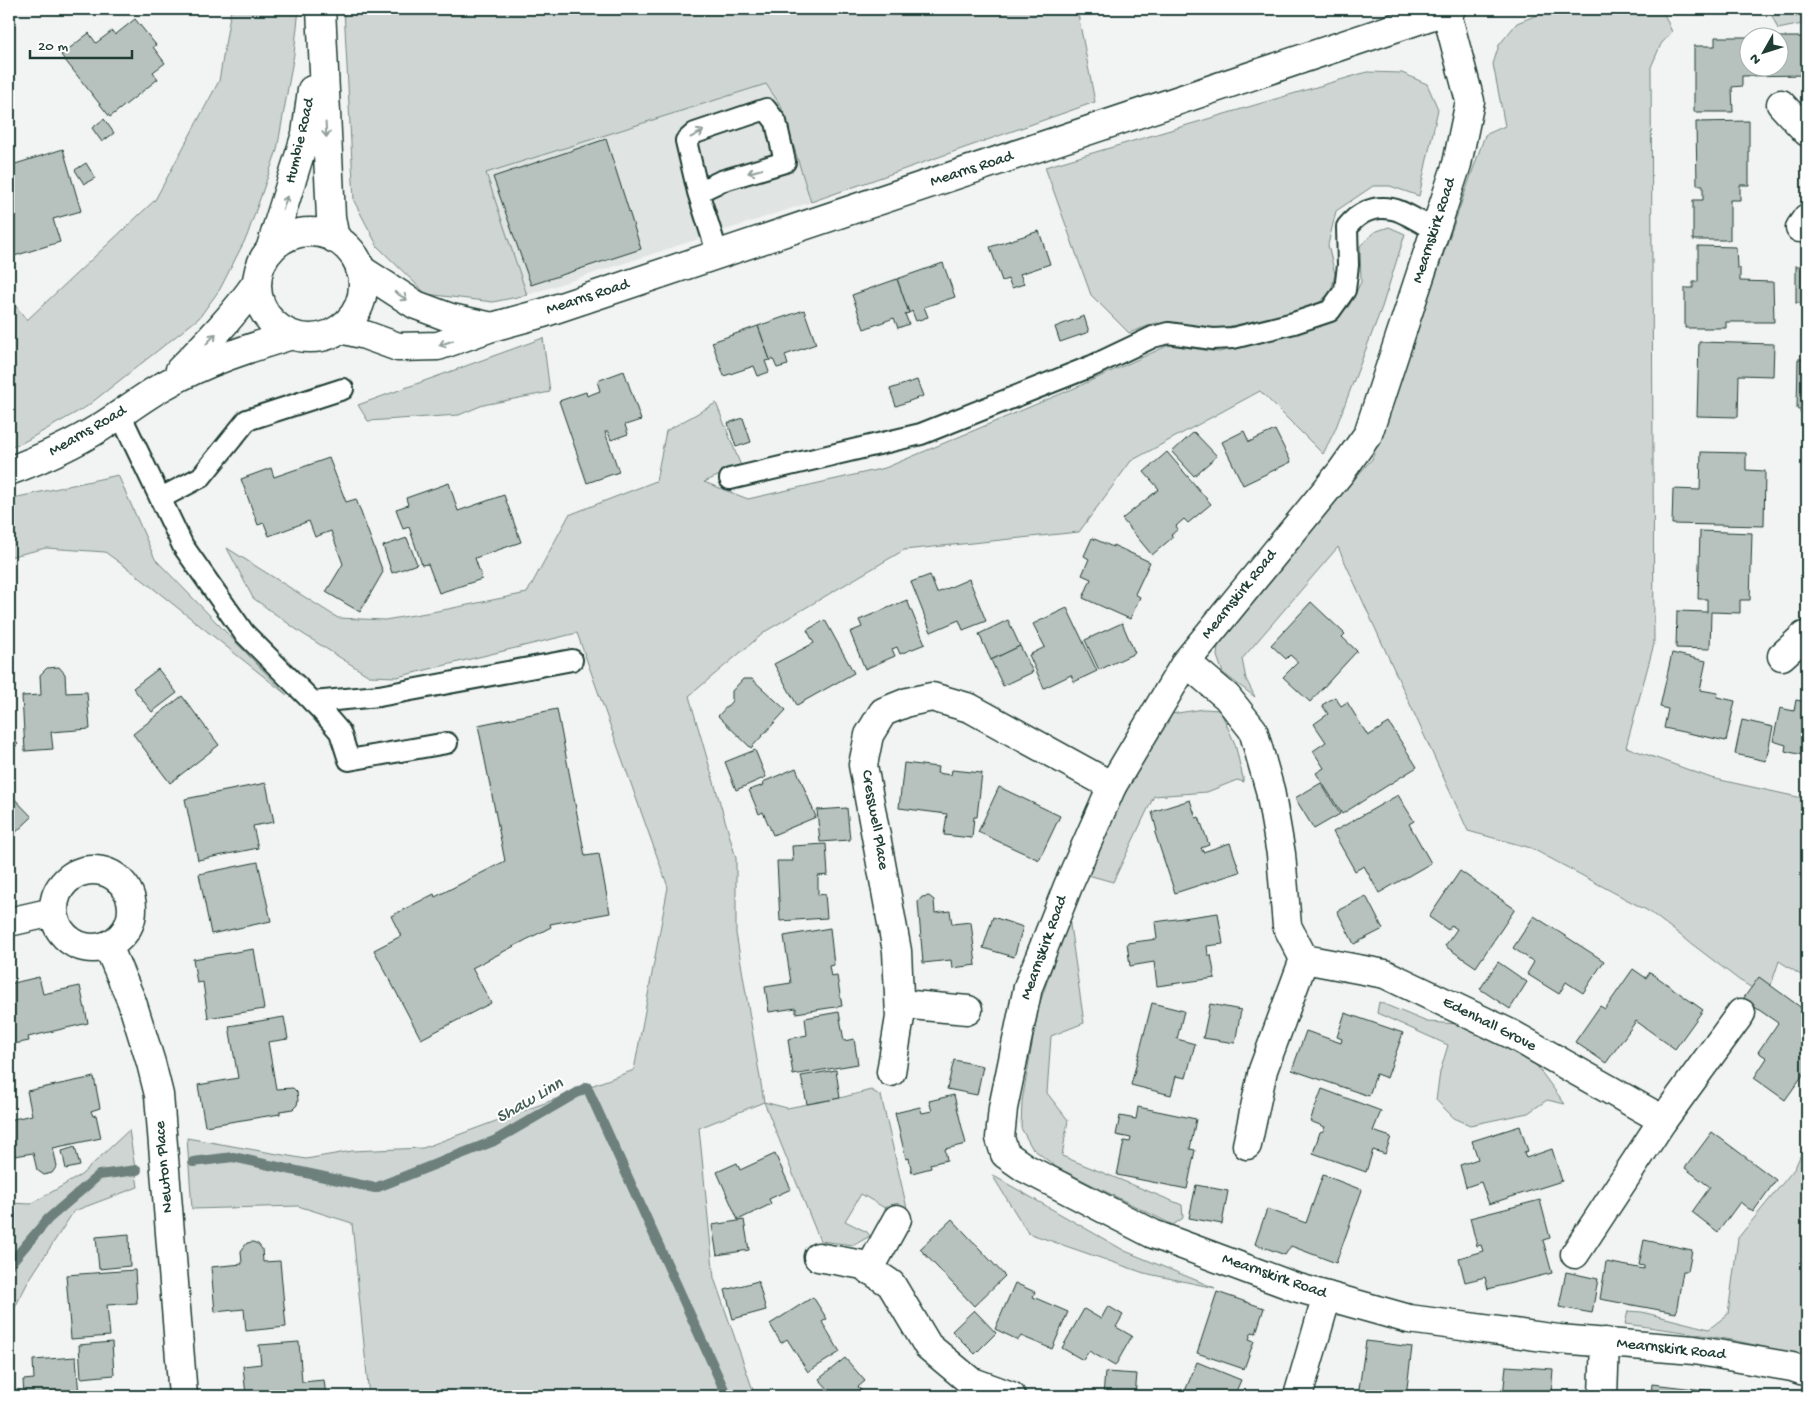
<svg xmlns="http://www.w3.org/2000/svg" width="1816" height="1405" viewBox="0 0 1816 1405" font-family="'Gochi Hand',sans-serif">
<style>
.built{fill:#e0e4e3}
.green{fill:#ced5d3;stroke:#768984}
.lines{fill:none;stroke-linecap:round;stroke-linejoin:round}
.stream{stroke:#6d807b;stroke-width:10}
.building{fill:#b7c1bd;stroke:#1f3d34;fill-rule:evenodd}
.lane-casing{stroke:#1f3d34;stroke-width:24}
.street-casing{stroke:#1f3d34;stroke-width:31}
.secondary-casing{stroke:#1f3d34;stroke-width:31}
.lane{stroke:#fff;stroke-width:20}
.street{stroke:#fff;stroke-width:28}
.secondary{stroke:#fff;stroke-width:28}
.oneway{stroke:#8f9e9a}
.labels{text-anchor:middle;dominant-baseline:central;stroke-width:4;stroke-linejoin:round;paint-order:stroke}
.street-label{font-size:16px;fill:#1f3d34;stroke:#fff}
.water-label{font-size:18px;font-style:italic;fill:#465f57;stroke:#fff}
</style>
<rect width="100%" height="100%" fill="#f2f3f3"/>
<filter id="ink" filterUnits="userSpaceOnUse"><feTurbulence type="fractalNoise" baseFrequency=".02" numOctaves="2"/><feDisplacementMap in="SourceGraphic" scale="10" xChannelSelector="R" yChannelSelector="G"/><feConvolveMatrix kernelMatrix="1 2 1 2 8 2 1 2 1" color-interpolation-filters="sRGB"/></filter>
<g filter="url(#ink)">
<polygon class="built" points="766,84 781,106 811,202 527,295 485,173"/>
<g class="green">
<polygon points="231,9 299,9 294,54 277,150 247,236 220,289 199,318 86,407 22,443 9,447 9,298 27,320 155,200 219,81"/>
<polygon points="344,9 1077,9 1095,102 811,202 781,106 766,84 486,173 527,295 493,302 426,294 378,247 354,201"/>
<polygon points="1552,9 1662,9 1672,32 1661,44 1651,67 1654,644 1626,747 1711,778 1807,799 1807,979 1779,961 1767,997 1739,980 1650,912 1531,848 1468,831 1338,547 1242,659 1246,679 1255,697 1223,673 1217,656 1219,633 1372,459 1485,135 1505,126 1493,64 1499,45 1517,23"/>
<polygon points="1769,9 1807,9 1807,23 1778,29"/>
<polygon points="1367,72 1402,73 1427,84 1438,109 1419,196 1390,186 1373,186 1336,211 1328,245 1335,274 1331,292 1311,310 1211,330 1156,323 1129,333 1091,295 1045,167"/>
<polygon points="1389,227 1405,234 1382,307 1335,430 1323,454 1260,391 1131,461 1079,532 904,550 766,631 689,696 736,858 736,933 764,1102 787,1108 840,1098 871,1090 881,1096 909,1217 883,1207 861,1194 845,1221 867,1232 870,1236 854,1245 820,1241 764,1102 699,1128 714,1278 755,1396 369,1396 352,1223 298,1206 192,1209 187,1138 306,1159 352,1151 423,1148 634,1070 668,887 577,633 397,677 369,676 300,632 253,598 227,548 338,618 385,620 443,610 527,593 569,515 656,481 666,431 716,403 741,466 704,482 748,499 885,468 1077,387 1169,345 1219,352 1329,323 1349,306 1361,282 1360,246 1374,232"/>
<polygon points="543,338 550,392 483,405 459,415 368,421 358,405"/>
<polygon points="118,475 155,559 287,695 134,573 105,552 46,548 9,557 9,499"/>
<polygon points="1204,709 1220,710 1235,744 1244,782 1237,780 1207,792 1154,796 1113,882 1088,875 1124,791 1171,714"/>
<polygon points="1069,918 1084,1023 1051,1036 1047,1093 1068,1120 1062,1156 1182,1205 1183,1218 1173,1225 1056,1167 1032,1148 1021,1128 1022,1101 1039,1005"/>
<polygon points="1379,1002 1427,1022 1458,1024 1533,1061 1565,1104 1547,1100 1528,1113 1470,1125 1454,1118 1436,1100 1440,1072 1448,1045 1377,1013"/>
<polygon points="129,1130 138,1187 74,1211 29,1280 9,1319 9,1203 31,1204 81,1175"/>
<path d="M1807,1140V1359C1748,1340 1686,1332 1625,1324L1628,1311L1642,1312L1709,1329L1728,1314L1738,1238L1795,1168Z"/>
<polygon points="992,1175 1125,1251 1215,1288 1144,1273 1028,1233"/>
</g>
<g class="lines">
<g class="stream">
<polyline points="193,1162 233,1157 375,1188 494,1141 587,1087 727,1396"/>
<polyline points="9,1265 48,1219 99,1175 137,1170"/>
</g>
</g>
<g class="building">
<polygon points="135,19 156,45 153,47 165,63 153,72 158,79 110,117 61,55 89,33 96,43 112,31 115,35"/>
<path d="M1715,37H1807V75L1742,76V86L1732,87L1733,112H1694V46H1715ZM1748,38H1778V68H1748Z"/>
<polygon points="104,119 114,133 102,142 92,128"/>
<polygon points="1749,121 1749,185 1740,185 1740,200 1730,200 1730,240 1693,240 1693,200 1703,200 1703,185 1697,185 1696,122"/>
<polygon points="606,139 641,249 531,285 493,177"/>
<polygon points="63,149 81,211 53,219 60,242 14,256 9,240 9,166"/>
<polygon points="86,163 95,178 84,184 75,170"/>
<polygon points="1039,231 1050,264 1020,274 1024,284 1012,288 1008,279 1002,281 990,247"/>
<polygon points="1698,246 1736,247 1737,268 1740,268 1740,281 1773,282 1774,322 1726,322 1726,328 1685,328 1685,288 1693,288 1693,282 1698,282"/>
<polygon points="943,263 955,297 924,307 928,317 916,321 912,311 909,313 897,279"/>
<rect x="1796" y="266" width="11" height="37"/>
<polygon points="897,279 909,313 905,314 909,324 898,328 894,318 864,329 852,295"/>
<polygon points="804,310 816,344 785,355 788,365 777,368 773,359 770,360 758,326"/>
<polygon points="1084,316 1089,332 1060,342 1055,327"/>
<polygon points="758,326 770,360 765,361 769,372 758,376 754,366 724,376 712,342"/>
<polygon points="1699,342 1774,344 1773,376 1739,375 1738,417 1697,416"/>
<polygon points="1798,359 1807,359 1807,413 1800,413 1801,409 1797,409"/>
<polygon points="624,371 641,420 625,425 628,434 611,440 608,432 605,432 619,472 587,483 559,401 586,392 587,396 600,391 597,381"/>
<polygon points="917,380 923,396 896,406 890,389"/>
<polygon points="743,418 751,442 736,447 728,423"/>
<polygon points="1275,430 1291,462 1243,485 1222,442 1244,431 1249,442"/>
<polygon points="1194,432 1217,456 1194,476 1172,452"/>
<polygon points="1167,452 1211,504 1188,523 1184,519 1176,526 1178,529 1171,535 1173,537 1152,555 1122,519 1159,489 1144,472"/>
<polygon points="1701,452 1746,453 1746,470 1765,471 1764,526 1672,524 1673,489 1700,490"/>
<polygon points="329,458 346,502 356,499 383,572 360,612 326,592 343,564 331,531 315,537 309,521 269,536 264,523 258,525 241,479 271,468 274,477"/>
<polygon points="449,483 458,511 504,495 521,542 475,558 482,579 439,593 428,564 422,565 409,527 403,529 396,509 408,505 406,498"/>
<polygon points="1700,531 1752,533 1750,600 1740,600 1740,613 1711,612 1710,649 1676,648 1677,611 1707,612 1707,599 1698,599"/>
<polygon points="407,538 417,564 392,573 383,546"/>
<polygon points="1092,538 1113,547 1113,545 1150,562 1135,594 1140,597 1130,619 1083,598 1091,579 1082,575 1089,559 1084,556"/>
<polygon points="930,575 937,593 969,579 986,621 963,630 959,620 931,632 911,582"/>
<polygon points="907,600 925,644 900,654 897,647 892,649 895,656 865,669 850,632 862,627 859,620"/>
<polygon points="1311,602 1345,634 1342,637 1357,651 1310,702 1283,677 1298,662 1290,655 1286,659 1271,645"/>
<polygon points="1067,608 1097,671 1074,682 1071,675 1044,688 1029,655 1045,647 1033,624"/>
<polygon points="825,620 854,673 797,705 774,664 814,643 807,630"/>
<polygon points="1008,620 1020,646 991,660 979,634"/>
<polygon points="1122,623 1135,653 1099,670 1085,640"/>
<polygon points="1020,646 1033,672 1003,686 991,660"/>
<polygon points="1672,653 1706,661 1700,690 1718,693 1717,697 1735,701 1726,741 1664,728 1668,709 1660,707"/>
<polygon points="59,667 65,674 66,693 87,692 90,729 51,732 53,749 25,751 22,696 41,695 40,675 47,668"/>
<polygon points="158,669 177,693 152,712 133,688"/>
<polygon points="743,679 752,679 786,710 751,748 718,716 732,701 732,691"/>
<polygon points="182,696 219,745 170,783 133,734"/>
<polygon points="1335,697 1341,706 1347,702 1368,736 1389,723 1417,767 1342,814 1316,773 1324,768 1313,751 1326,742 1314,724 1328,714 1322,705"/>
<polygon points="1796,700 1807,702 1807,756 1785,751 1786,745 1773,741 1780,708 1794,711"/>
<polygon points="557,709 585,856 599,854 610,913 550,924 551,927 472,968 491,1003 421,1039 374,950 401,936 391,916 434,894 435,897 505,861 478,725"/>
<polygon points="1742,720 1773,727 1766,761 1735,754"/>
<polygon points="9,734 18,744 9,753"/>
<polygon points="755,750 766,777 736,790 725,762"/>
<polygon points="904,763 938,767 937,773 951,775 952,770 982,773 977,817 974,817 972,838 944,835 947,814 899,808"/>
<polygon points="796,768 816,817 773,835 763,812 759,814 749,790 764,785 763,782"/>
<polygon points="266,783 274,822 253,826 258,848 198,860 185,799"/>
<polygon points="1321,783 1340,814 1314,829 1295,798"/>
<polygon points="999,787 1060,816 1039,860 978,832"/>
<polygon points="9,793 32,817 9,839"/>
<polygon points="1398,795 1414,821 1409,824 1431,863 1379,893 1364,866 1355,871 1333,832"/>
<polygon points="1190,800 1196,818 1199,817 1209,845 1201,848 1203,852 1230,843 1240,872 1175,893 1155,833 1157,831 1152,812"/>
<polygon points="847,808 850,840 820,842 817,810"/>
<polygon points="826,844 828,875 818,876 818,895 825,894 827,918 780,921 777,861 793,861 792,846"/>
<polygon points="258,862 271,921 211,934 199,874"/>
<polygon points="1460,871 1515,909 1476,967 1445,946 1457,929 1451,925 1448,930 1429,917"/>
<polygon points="929,896 934,900 935,913 950,911 952,924 971,922 976,965 952,968 951,960 923,963 918,902 922,897"/>
<polygon points="1366,896 1383,929 1354,944 1337,911"/>
<polygon points="1218,913 1223,944 1207,946 1208,955 1211,955 1215,978 1157,986 1154,962 1130,966 1127,943 1157,939 1155,922"/>
<polygon points="1534,916 1604,961 1583,993 1566,982 1559,994 1527,974 1534,962 1513,948"/>
<polygon points="993,917 1023,927 1014,957 983,948"/>
<polygon points="830,928 834,965 829,966 831,977 837,976 842,1006 796,1013 796,1008 769,1012 765,987 791,983 784,936"/>
<polygon points="254,949 264,1009 208,1018 203,982 197,983 193,959"/>
<polygon points="1498,962 1527,982 1510,1009 1480,989"/>
<polygon points="1633,969 1646,978 1650,972 1703,1010 1675,1049 1636,1021 1606,1063 1575,1042 1600,1006 1605,1009"/>
<polygon points="39,977 43,994 80,986 88,1023 28,1037 29,1041 9,1045 9,984"/>
<polygon points="1759,977 1803,1009 1807,1005 1807,1069 1785,1100 1754,1078 1767,1058 1758,1052 1778,1023 1743,999"/>
<polygon points="1152,1003 1184,1011 1177,1039 1195,1044 1186,1078 1176,1076 1171,1095 1131,1085"/>
<polygon points="1210,1004 1241,1010 1235,1043 1203,1038"/>
<polygon points="839,1012 844,1041 854,1039 858,1064 793,1075 788,1039 807,1035 805,1018"/>
<polygon points="1345,1013 1403,1033 1387,1078 1376,1074 1369,1096 1292,1070 1306,1031 1341,1043 1342,1039 1337,1037"/>
<polygon points="284,1017 288,1039 268,1042 276,1089 293,1088 297,1092 298,1100 297,1105 293,1109 280,1111 280,1114 205,1126 198,1085 238,1078 229,1026"/>
<polygon points="954,1060 983,1066 977,1095 947,1089"/>
<polygon points="836,1070 840,1098 807,1104 801,1076"/>
<polygon points="94,1077 100,1108 91,1111 93,1116 96,1115 101,1138 53,1148 57,1166 52,1173 44,1175 37,1170 33,1153 15,1156 9,1120 32,1115 27,1091"/>
<polygon points="1322,1089 1381,1111 1373,1131 1391,1137 1385,1154 1373,1150 1366,1172 1313,1153 1320,1132 1323,1131 1325,1127 1310,1121"/>
<polygon points="954,1095 966,1144 945,1149 947,1160 930,1164 931,1168 912,1173 909,1158 906,1159 895,1113 920,1107 922,1113 932,1111 929,1101"/>
<polygon points="1138,1107 1196,1119 1190,1149 1195,1150 1187,1189 1117,1175 1124,1141 1130,1142 1131,1138 1116,1135 1120,1116 1136,1119"/>
<polygon points="1520,1126 1528,1151 1524,1152 1526,1158 1552,1149 1562,1181 1489,1204 1481,1182 1466,1187 1460,1165 1478,1159 1472,1141"/>
<polygon points="1712,1132 1776,1180 1753,1212 1740,1202 1718,1232 1692,1212 1710,1187 1685,1168"/>
<polygon points="75,1147 80,1166 66,1169 62,1151"/>
<polygon points="775,1154 791,1189 769,1199 771,1204 738,1220 717,1172 737,1163 740,1170"/>
<polygon points="1323,1175 1362,1190 1336,1263 1291,1246 1285,1255 1255,1244 1267,1209 1306,1223"/>
<polygon points="1196,1185 1228,1191 1222,1224 1189,1218"/>
<polygon points="1540,1200 1550,1238 1543,1240 1552,1273 1488,1289 1485,1277 1465,1282 1459,1258 1483,1251 1481,1245 1477,1246 1470,1218"/>
<polygon points="952,1219 1005,1276 974,1306 920,1249"/>
<polygon points="744,1220 749,1250 717,1255 712,1225"/>
<polygon points="129,1234 130,1266 99,1269 96,1237"/>
<polygon points="1644,1240 1692,1250 1688,1271 1683,1271 1676,1313 1600,1299 1606,1262 1644,1269 1644,1266 1639,1265"/>
<polygon points="253,1242 258,1244 262,1249 263,1262 280,1261 286,1327 246,1331 244,1309 215,1312 211,1267 242,1264 241,1251 247,1243"/>
<polygon points="135,1270 137,1303 107,1305 110,1336 71,1339 66,1275"/>
<polygon points="1566,1272 1598,1279 1592,1313 1559,1307"/>
<polygon points="758,1281 766,1310 733,1319 725,1290"/>
<polygon points="1015,1283 1035,1292 1033,1297 1068,1312 1052,1349 1021,1336 1018,1340 995,1329"/>
<polygon points="1217,1292 1264,1308 1256,1333 1252,1332 1249,1339 1254,1341 1244,1369 1197,1353"/>
<polygon points="813,1297 827,1319 822,1322 840,1352 808,1372 787,1339 781,1343 770,1324"/>
<polygon points="1108,1306 1123,1315 1116,1327 1132,1336 1115,1366 1089,1351 1083,1360 1062,1348 1084,1309 1101,1319"/>
<polygon points="974,1310 996,1333 975,1354 952,1331"/>
<polygon points="1366,1341 1412,1347 1406,1396 1358,1396"/>
<polygon points="112,1342 114,1375 81,1378 79,1345"/>
<polygon points="299,1342 302,1382 324,1380 326,1396 246,1396 243,1366 261,1364 259,1345"/>
<polygon points="76,1357 79,1396 24,1396 23,1380 34,1379 33,1360"/>
<polygon points="845,1358 865,1381 858,1387 866,1396 819,1396 828,1389 819,1379"/>
<polygon points="1197,1362 1241,1380 1234,1396 1183,1396"/>
<polygon points="1506,1366 1553,1369 1551,1396 1503,1396"/>
<polygon points="1105,1372 1137,1374 1135,1396 1103,1396"/>
<polygon points="1652,1384 1712,1391 1711,1396 1651,1396"/>
</g>
<g class="lines">
<g class="lane-casing">
<g id="lane">
<polyline points="698,192 721,181 785,162 776,122 766,109 695,133 686,141 698,192 718,255"/>
<polyline points="120,414 183,546 244,633 320,709 340,732 349,760 447,743"/>
<path d="M730,479L921,434L1092,366L1153,337L1168,333L1213,339L1233,338L1294,323L1330,311L1345,290L1348,265L1347,227C1358,213 1374,205 1392,209C1402,210 1425,225 1435,230"/>
<polyline points="161,498 201,477 247,420 343,389"/>
<polyline points="313,702 379,696 572,660"/>
</g>
</g>
<g class="street-casing">
<g id="street">
<polyline points="1781,104 1807,132"/>
<polyline points="1800,228 1807,218"/>
<polyline points="1782,656 1804,636 1807,635"/>
<polyline points="1186,662 1227,697 1253,730 1270,790 1281,854 1287,926 1304,959 1385,974 1513,1035 1663,1120"/>
<circle cx="93" cy="909" r="39"/>
<polyline points="9,922 53,912"/>
<polyline points="108,946 132,1002 151,1063 159,1095 183,1396"/>
<polyline points="900,1004 968,1010"/>
<polyline points="891,1072 900,1017 897,951 863,765 869,735 883,712 908,702 932,697 970,708 1112,786"/>
<polyline points="1247,1145 1263,1070 1304,959"/>
<polyline points="1575,1254 1663,1120 1741,1013"/>
<polyline points="818,1257 863,1265 891,1284 928,1346 970,1381 1011,1396"/>
<polyline points="869,1270 897,1219"/>
<polyline points="1298,1396 1327,1296"/>
<polyline points="1603,1396 1605,1342"/>
</g>
</g>
<g class="secondary-casing">
<g id="secondary">
<polyline points="321,9 331,217 335,239"/>
<polyline points="1446,10 1470,101 1457,164 1368,434 1341,472 1186,662 1112,786 1068,886 1028,987 1003,1108 1000,1138 1005,1154 1025,1168 1153,1234 1295,1287 1409,1319 1559,1339 1694,1350 1792,1367 1807,1372"/>
<circle cx="310" cy="285" r="53"/>
<polyline points="270,250 306,134 312,90"/>
<polyline points="360,269 416,305 451,318 492,327"/>
<polyline points="340,329 365,335 398,347 438,346 492,327 543,313 1451,9"/>
<path d="M180,370C208,342 234,315 257,282"/>
<path d="M9,471C41,459 72,445 101,427C123,413 143,397 165,385C205,362 249,348 292,335"/>
</g>
</g>
<use href="#lane" class="lane"/>
<use href="#street" class="street"/>
<use href="#secondary" class="secondary"/>
</g>
<defs><path id="oneway-shaft" d="M-6 0H5M1.5-3L5.5 0L1.5 3" fill="none" stroke-width="1.6" stroke-linecap="round" stroke-linejoin="round" transform="scale(1.25)"/></defs>
<g class="oneway">
<use href="#oneway-shaft" transform="translate(326 130) rotate(87)"/>
<use href="#oneway-shaft" transform="translate(697 134) rotate(-28)"/>
<use href="#oneway-shaft" transform="translate(755 171) rotate(164)"/>
<use href="#oneway-shaft" transform="translate(285 203) rotate(-72)"/>
<use href="#oneway-shaft" transform="translate(401 296) rotate(33)"/>
<use href="#oneway-shaft" transform="translate(211 339) rotate(-47)"/>
<use href="#oneway-shaft" transform="translate(446 343) rotate(161)"/>
</g>
</g>
<g class="labels">
<g class="street-label">
<text transform="translate(301 141) rotate(-77)">Humbie Road</text>
<text transform="translate(972 170) rotate(-18)">Mearns Road</text>
<text transform="translate(1435 231) rotate(-72)">Mearnskirk Road</text>
<text transform="translate(588 298) rotate(-18)">Mearns Road</text>
<text transform="translate(88 432) rotate(-30)">Mearns Road</text>
<text transform="translate(1240 595) rotate(-51)">Mearnskirk Road</text>
<text transform="translate(874 820) rotate(80)">Cresswell Place</text>
<text transform="translate(1045 948) rotate(-70)">Mearnskirk Road</text>
<text transform="translate(1489 1025) rotate(27)">Edenhall Grove</text>
<text transform="translate(165 1167) rotate(-95)">Newton Place</text>
<text transform="translate(1274 1277) rotate(19)">Mearnskirk Road</text>
<text transform="translate(1671 1350) rotate(6)">Mearnskirk Road</text>
</g>
<g class="water-label">
<text transform="translate(530 1101) rotate(-30)">Shaw Linn</text>
</g>
</g>
<rect width="1816" height="1405" fill="none" stroke="#fff" stroke-width="30"/>
<rect x="15" y="15" width="1786" height="1375" fill="none" stroke="#1f3d34" stroke-width="2" filter="url(#ink)"/>
<g transform="translate(1764 52) rotate(231)"><circle r="24" fill="#ffffff" stroke="#a5b1ae"/>
<path d="M0-4L9 19L0 12L-9 19Z" fill="#1f3d34"/>
<text y="-8" font-size="14" font-weight="bold" text-anchor="middle" fill="#1f3d34">N</text>
</g>
<path d="M30 50v8h102v-8" fill="none" stroke="#1f3d34" stroke-width="2.5"/>
<text x="38" y="50" font-size="15" fill="#1f3d34" stroke="#ffffff" stroke-width="4" paint-order="stroke">20 m</text>
</svg>
